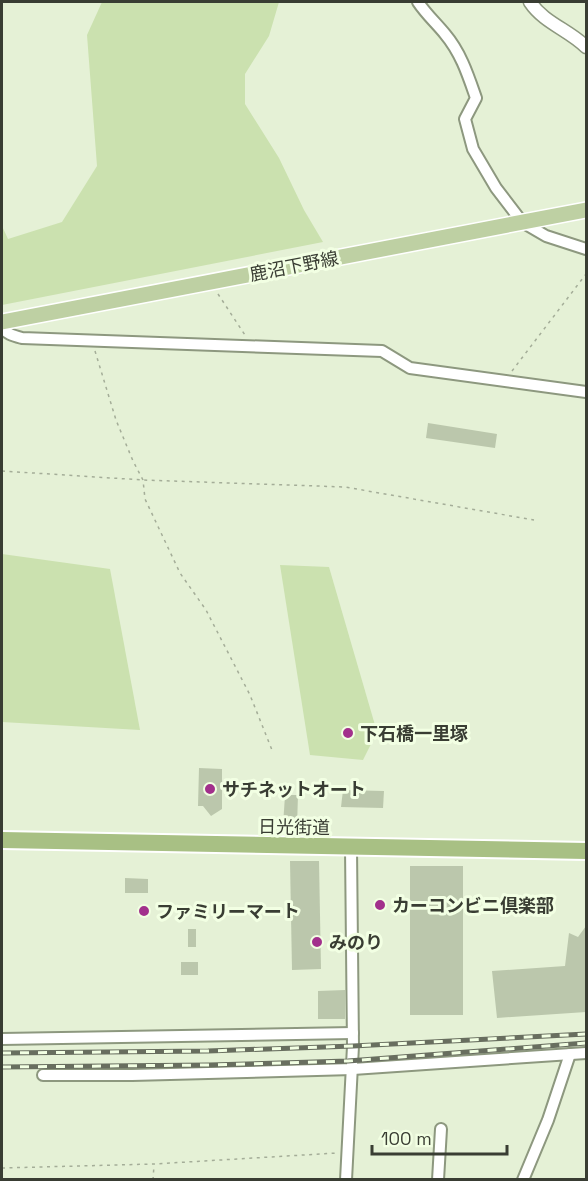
<svg xmlns="http://www.w3.org/2000/svg" width="588" height="1181" viewBox="0 0 588 1181" font-family="'Space Grotesk','Noto Sans JP',sans-serif">
<style>
.green{fill:#cbe1af}
.building{fill:#bbc7ac}
.lines{fill:none;stroke-linecap:round;stroke-linejoin:round}
.minor-casing{stroke:#8d987f;stroke-width:14}
.tertiary-casing{stroke:#8d987f;stroke-width:15}
.primary-casing{stroke:#fff;stroke-width:18}
.trunk-casing{stroke:#fff;stroke-width:20}
.path{stroke:#a4ad98;stroke-width:1.5;stroke-dasharray:3 4.5;stroke-linecap:butt}
.minor{stroke:#fff;stroke-width:10}
.tertiary{stroke:#fff;stroke-width:12}
.primary{stroke:#bed0a3;stroke-width:15}
.trunk{stroke:#a8c084;stroke-width:16}
.rail-casing{stroke:#686e5f;stroke-width:5}
.rail{stroke:#f2ffe3;stroke-width:3;stroke-dasharray:9;stroke-linecap:butt}
.poi-dot{fill:#a2308c;stroke:#f2ffe3;stroke-width:2}
.labels{text-anchor:middle;dominant-baseline:central;stroke-width:6;stroke-linejoin:round;paint-order:stroke}
.street-label{font-size:18px;fill:#393d33;stroke:#f2ffe3}
.poi-label{font-size:18px;font-weight:bold;fill:#393d33;stroke:#f2ffe3;text-anchor:start}
</style>
<rect width="100%" height="100%" fill="#e5f1d6"/>
<g class="green">
<polygon points="102,2 279,2 269,36 245,74 245,104 279,158 304,210 323,242 2,305 2,226 8,239 62,222 97,166 87,35"/>
<polygon points="2,554 110,569 140,730 2,722"/>
<polygon points="280,565 329,567 377,732 363,760 310,755"/>
</g>
<g class="building">
<polygon points="428,423 497,434 495,448 426,438"/>
<polygon points="199,768 222,769 222,809 211,816 203,806 198,806"/>
<polygon points="343,790 384,791 383,808 341,807"/>
<polygon points="285,795 298,795 297,826 283,826"/>
<polygon points="290,861 319,861 321,969 292,970"/>
<rect x="410" y="866" width="53" height="149"/>
<polygon points="125,878 148,879 148,893 125,893"/>
<polygon points="586,926 586,1012 497,1018 492,971 565,966 569,933 578,937"/>
<rect x="188" y="929" width="8" height="18"/>
<rect x="181" y="962" width="17" height="13"/>
<polygon points="345,990 345,1019 318,1019 318,991"/>
</g>
<g class="lines">
<g class="minor-casing">
<g id="minor">
<path d="M418,2C426,14 436,23 445,34C461,53 468,75 476,98L465,119L473,149L496,188L522,222L546,236L586,249"/>
<path d="M2,326C5,334 14,336 22,338L382,351L410,368L586,392"/>
<polyline points="2,1039 353,1033"/>
<polyline points="43,1075 132,1075 353,1069 586,1053"/>
<polyline points="346,1180 353,1046 351,848"/>
<polyline points="438,1180 441,1129"/>
<polyline points="523,1180 548,1120 570,1054"/>
</g>
</g>
<g class="tertiary-casing">
<path id="tertiary" d="M530,2C544,23 569,30 586,47"/>
</g>
<g class="primary-casing">
<polyline id="primary" points="2,322 586,210"/>
</g>
<g class="trunk-casing">
<polyline id="trunk" points="2,840 586,851"/>
</g>
<g class="path">
<polyline points="218,294 245,335"/>
<polyline points="95,351 116,420 133,461 143,480 145,499 180,573 206,610 250,695 272,750"/>
<polyline points="512,371 586,274"/>
<polyline points="2,471 143,480 345,487 534,520"/>
<polyline points="2,1168 154,1164 337,1153"/>
<polyline points="153,1180 154,1165"/>
</g>
<use href="#minor" class="minor"/>
<use href="#tertiary" class="tertiary"/>
<use href="#primary" class="primary"/>
<use href="#trunk" class="trunk"/>
<g class="rail-casing">
<g id="rail">
<polyline points="2,1053 208,1051 353,1046 586,1034"/>
<polyline points="2,1067 209,1065 348,1061 586,1043"/>
</g>
</g>
<use href="#rail" class="rail"/>
</g>
<g class="poi-dot">
<circle cx="348" cy="733" r="6"/>
<circle cx="210" cy="789" r="6"/>
<circle cx="380" cy="905" r="6"/>
<circle cx="144" cy="911" r="6"/>
<circle cx="317" cy="942" r="6"/>
</g>
<g class="labels">
<g class="street-label">
<text transform="translate(294 266) rotate(-11)">鹿沼下野線</text>
<text transform="translate(294 827) rotate(1)">日光街道</text>
</g>
<g class="poi-label">
<text x="360" y="733">下石橋一里塚</text>
<text x="222" y="789">サチネットオート</text>
<text x="392" y="905">カーコンビニ倶楽部</text>
<text x="156" y="911">ファミリーマート</text>
<text x="329" y="942">みのり</text>
</g>
</g>
<rect width="588" height="1181" fill="none" stroke="#393d33" stroke-width="6"/>
<path d="M372 1145v9h135v-9" fill="none" stroke="#393d33" stroke-width="3"/>
<text x="381" y="1145" font-size="18" fill="#393d33" stroke="#f2ffe3" stroke-width="4.5" paint-order="stroke">100 m</text>
</svg>
